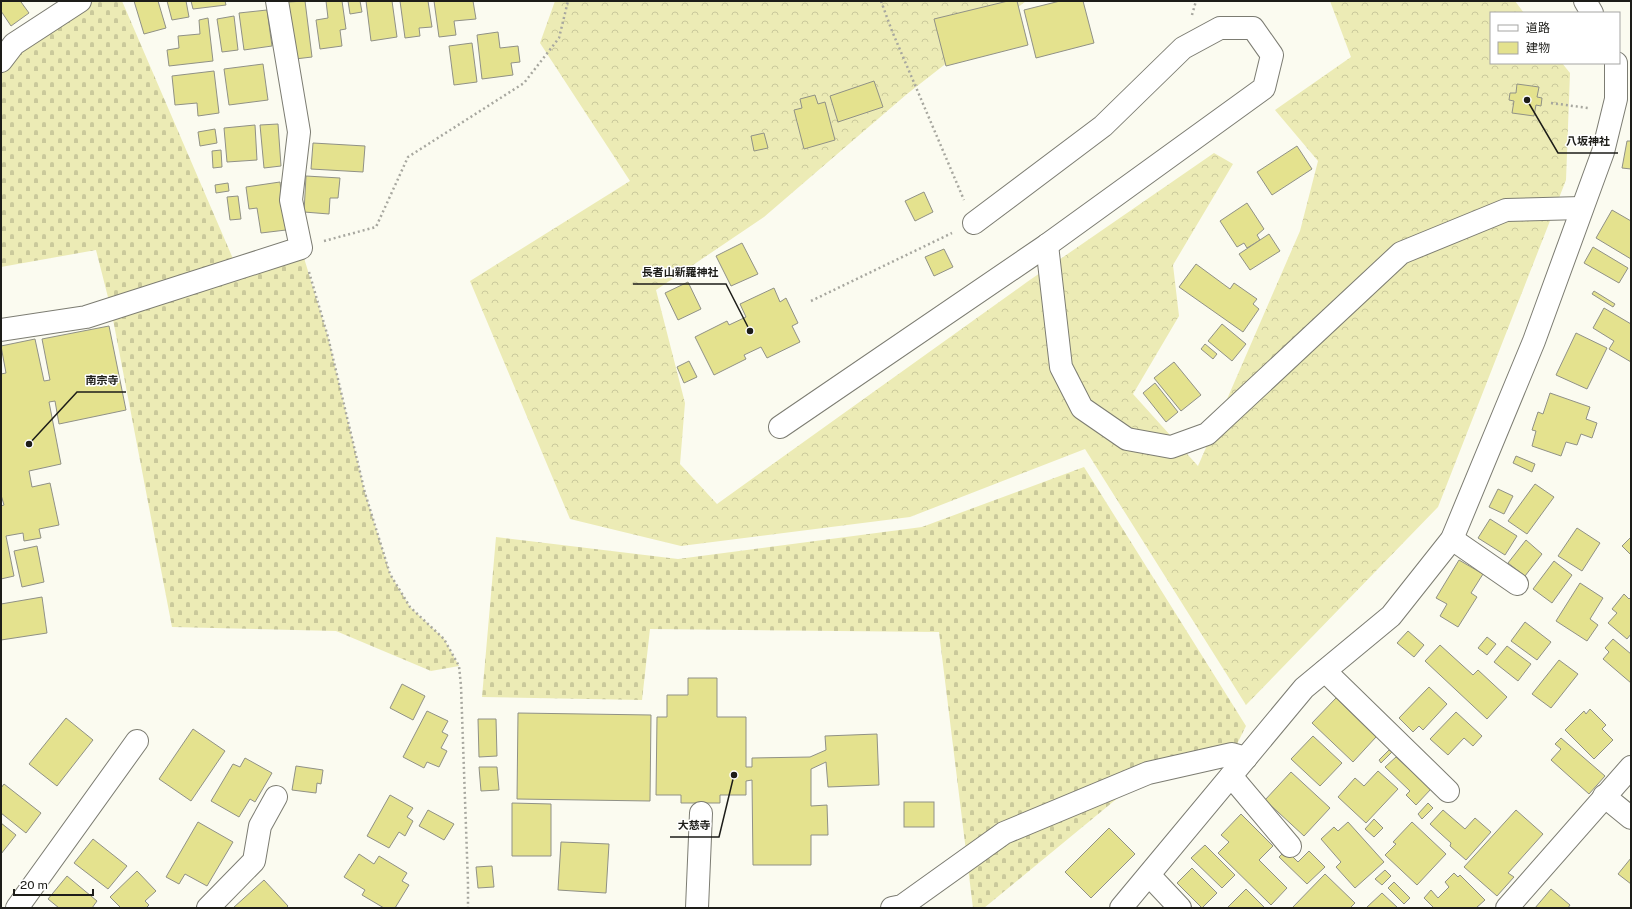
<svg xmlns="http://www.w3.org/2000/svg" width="1632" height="909" viewBox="0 0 1632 909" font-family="'Public Sans','Noto Sans JP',sans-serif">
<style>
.forest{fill:url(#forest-crowns)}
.cemetery{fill:url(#cemetery-stones)}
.building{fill:#e4e28e;stroke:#909186}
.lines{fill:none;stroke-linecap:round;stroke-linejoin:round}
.minor-casing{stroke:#7c7c72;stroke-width:24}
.path{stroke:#a7a79f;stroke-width:2.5;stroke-dasharray:2 3;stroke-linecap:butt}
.minor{stroke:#fff;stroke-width:22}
.leader{fill:none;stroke:#1d1d19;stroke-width:1.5}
.callout-dot{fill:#1d1d19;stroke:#fff;stroke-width:1.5}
.callout-label{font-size:11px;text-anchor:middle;font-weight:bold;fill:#1d1d19;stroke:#fff;stroke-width:3;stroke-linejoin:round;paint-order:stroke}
</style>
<defs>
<pattern id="forest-crowns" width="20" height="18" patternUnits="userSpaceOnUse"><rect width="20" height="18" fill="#ecebb5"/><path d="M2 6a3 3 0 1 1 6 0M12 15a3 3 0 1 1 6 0" fill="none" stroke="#cac99b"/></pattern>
<pattern id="cemetery-stones" width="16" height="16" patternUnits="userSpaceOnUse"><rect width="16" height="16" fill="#ecebb5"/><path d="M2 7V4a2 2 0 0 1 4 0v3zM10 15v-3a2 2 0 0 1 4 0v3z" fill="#cac99b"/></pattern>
</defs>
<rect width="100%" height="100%" fill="#fbfbf0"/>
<polygon class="forest" points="555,1 1026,1 907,94 764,217 656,290 685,403 680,464 717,504 1027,282 1214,153 1233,164 1173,265 1179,316 1133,394 1198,466 1300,231 1318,161 1275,110 1351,57 1330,1 1515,1 1524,13 1491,13 1491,63 1562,63 1570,73 1566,180 1438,507 1246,705 1085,449 910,517 681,546 570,519 470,281 630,181 540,43"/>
<g class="cemetery">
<polygon points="80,1 122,1 237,268 301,248 328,337 365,493 390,574 410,607 444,639 459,666 431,671 336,631 172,627 111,309 96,250 1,267 1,61"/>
<polygon points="1084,467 1246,726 1232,754 1148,773 984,908 973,908 939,632 650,629 642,700 482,697 496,537 678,559 922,527"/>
</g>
<g class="building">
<polygon points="1,1 23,1 21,2 29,13 11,26 1,11"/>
<polygon points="134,1 158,1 166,28 144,34"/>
<polygon points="167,1 186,1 189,17 172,20"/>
<polygon points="191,1 225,1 226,5 193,9"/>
<polygon points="305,1 312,57 295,59 288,2"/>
<polygon points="326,1 342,1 346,29 340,30 342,46 320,49 316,20 328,18"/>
<polygon points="348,1 360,1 362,12 350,14"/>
<polygon points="366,1 392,1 397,37 371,41"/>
<polygon points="400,1 428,1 432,27 419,28 420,36 405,38"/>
<polygon points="434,1 473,1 476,19 454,21 456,35 439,37"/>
<polygon points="1008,1 1017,1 1028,45 946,66 934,19"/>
<polygon points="1060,1 1083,1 1094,43 1036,58 1024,10"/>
<polygon points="267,10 272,46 244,50 239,13"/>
<polygon points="234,16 238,50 222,52 217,19"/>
<polygon points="208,18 213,61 169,66 167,50 179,48 178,36 200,34 199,20"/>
<polygon points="498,32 500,48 518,46 520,62 511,63 513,75 482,79 477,35"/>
<polygon points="472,43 477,82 454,85 449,46"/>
<polygon points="263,64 268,100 229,105 224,69"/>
<polygon points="214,71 219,113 198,116 197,103 175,105 172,76"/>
<polygon points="874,81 883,107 838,122 830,96"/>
<polygon points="1517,84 1539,87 1537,97 1542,98 1541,106 1536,105 1534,116 1512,113 1514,101 1509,100 1510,93 1516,93"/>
<polygon points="815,95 818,104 825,102 835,140 804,149 794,110 802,108 800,99"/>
<polygon points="278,124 281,166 264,168 260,125"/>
<polygon points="255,125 257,160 227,162 224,128"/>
<polygon points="215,129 217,143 200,146 198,132"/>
<polygon points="764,133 768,148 754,151 751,136"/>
<polygon points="1627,141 1631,141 1631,169 1622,168"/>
<polygon points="313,143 365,146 363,172 311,169"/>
<polygon points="1297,146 1312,169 1272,195 1257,172"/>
<polygon points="221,150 222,167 213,168 212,151"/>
<polygon points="306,176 340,178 338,198 330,198 329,214 304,212"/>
<polygon points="280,182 286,230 261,233 257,208 249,209 246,187"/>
<polygon points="228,183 229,191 216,193 215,185"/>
<polygon points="924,192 933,212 915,221 905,201"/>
<polygon points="238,196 241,219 230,220 227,197"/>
<polygon points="1247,203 1264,229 1257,235 1260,240 1247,248 1244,243 1237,247 1220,221"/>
<polygon points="1612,210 1631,221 1631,259 1596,238"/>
<polygon points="1269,234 1280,251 1250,270 1239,254"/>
<polygon points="742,243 758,274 731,286 716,256"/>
<polygon points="1593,247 1628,268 1619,283 1584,263"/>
<polygon points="944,249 953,267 934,276 925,257"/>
<polygon points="1196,264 1230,289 1234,283 1257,299 1253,304 1259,309 1243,332 1179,287"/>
<polygon points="688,282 701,309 678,320 665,293"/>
<polygon points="774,288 780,302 786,298 798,323 792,326 800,342 767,358 761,347 744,355 746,359 714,375 695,337 727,321 729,325 746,317 740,304"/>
<polygon points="1594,291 1615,304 1613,307 1592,294"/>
<polygon points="1604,308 1631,324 1631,362 1609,349 1614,341 1593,328"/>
<polygon points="1222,324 1246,344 1232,361 1208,341"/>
<polygon points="109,326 126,410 59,424 55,401 49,402 61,464 29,471 32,487 50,483 59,525 39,529 41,538 24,541 23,533 6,536 14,576 1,579 1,506 4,505 1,495 1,374 6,373 1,346 35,339 44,381 50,380 42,339"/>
<polygon points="1576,333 1607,348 1587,389 1556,375"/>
<polygon points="1205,344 1217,354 1213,359 1201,349"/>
<polygon points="689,361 697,377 684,383 677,367"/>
<polygon points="1174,362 1201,395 1181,411 1154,378"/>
<polygon points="1155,383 1178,412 1166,422 1143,393"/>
<polygon points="1550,393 1590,407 1586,419 1597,423 1592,438 1581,434 1577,445 1566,442 1561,456 1532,446 1536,431 1532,430 1538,412 1543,414"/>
<polygon points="1516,456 1535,464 1532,472 1513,463"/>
<polygon points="1535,484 1554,497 1527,534 1508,521"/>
<polygon points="1498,489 1513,496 1504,514 1489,507"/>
<polygon points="1490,519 1517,536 1505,555 1478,538"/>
<polygon points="1577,528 1600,543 1582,571 1558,556"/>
<polygon points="1631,537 1631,555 1622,546"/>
<polygon points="1526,540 1542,554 1525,576 1508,563"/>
<polygon points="37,546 44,582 22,587 14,551"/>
<polygon points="1459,560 1483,574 1471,593 1477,597 1458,627 1440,616 1447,604 1436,598"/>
<polygon points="1554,561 1572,575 1552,603 1533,589"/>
<polygon points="1580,583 1603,598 1590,619 1598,625 1587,641 1556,621"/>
<polygon points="1624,594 1629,599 1631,597 1631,634 1627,639 1608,623 1617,613 1612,609"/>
<polygon points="42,597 47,633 1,640 1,604"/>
<polygon points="1525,622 1551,642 1537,660 1511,641"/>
<polygon points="1408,631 1424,645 1414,657 1397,643"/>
<polygon points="1487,637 1496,644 1487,655 1478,648"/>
<polygon points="1613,639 1631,654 1631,683 1603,659 1609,652 1605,648"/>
<polygon points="1440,645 1473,675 1478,670 1507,697 1487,719 1425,661"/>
<polygon points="1507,646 1531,664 1518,681 1494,662"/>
<polygon points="1559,660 1578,674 1551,708 1532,694"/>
<polygon points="688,678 717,678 717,717 746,717 746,767 752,767 752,758 810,757 826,750 825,736 877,734 879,785 828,787 826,762 811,769 811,806 827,805 828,835 811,835 811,865 753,865 752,780 746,781 746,795 720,795 720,803 681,803 681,795 656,795 657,717 667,717 667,695 688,695"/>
<polygon points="402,684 425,696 413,720 390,708"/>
<polygon points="1429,687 1447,704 1423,730 1419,726 1413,732 1399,718"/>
<polygon points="1336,698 1376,737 1353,762 1312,723"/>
<polygon points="1590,709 1606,725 1602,729 1613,740 1594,759 1565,730 1584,711 1586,714"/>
<polygon points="427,711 448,721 442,732 448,735 441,748 447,751 439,767 427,762 424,768 403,757"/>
<polygon points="1456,712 1482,736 1473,746 1464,738 1448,755 1430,739"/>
<polygon points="518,713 651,715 650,801 517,799"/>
<polygon points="66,718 93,740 57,786 29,764"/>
<polygon points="478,719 496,719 497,756 479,757"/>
<polygon points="193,729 225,751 191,801 159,779"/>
<polygon points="1313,736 1342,763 1320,786 1291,759"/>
<polygon points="1561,738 1605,776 1589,794 1551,760 1561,749 1555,744"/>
<polygon points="1389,750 1392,752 1381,763 1379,760"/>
<polygon points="1396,757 1431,789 1416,805 1406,795 1410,791 1385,767"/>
<polygon points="245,758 272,773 255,802 250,799 239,817 211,801 233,764 240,767"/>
<polygon points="296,766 323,770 321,784 317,783 316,793 292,790"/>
<polygon points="479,767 497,767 499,790 481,791"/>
<polygon points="1378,771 1398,789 1366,823 1338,797 1355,778 1364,786"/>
<polygon points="1291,772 1330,808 1304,836 1265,800"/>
<polygon points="4,784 41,813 26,833 1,813 1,788"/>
<polygon points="390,795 413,808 407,817 413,821 405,836 399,832 389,848 367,836"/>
<rect x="904" y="802" width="30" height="25"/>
<polygon points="512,803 551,804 551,856 512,856"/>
<polygon points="1428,803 1433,808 1422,819 1418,814"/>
<polygon points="428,810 454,824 444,840 419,826"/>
<polygon points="1443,810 1465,829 1475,818 1491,832 1466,860 1450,846 1451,843 1430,824"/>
<polygon points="1516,810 1543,834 1508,873 1514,877 1497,896 1464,867"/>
<polygon points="1241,814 1273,846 1259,860 1287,888 1271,905 1218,853 1229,842 1221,835"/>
<polygon points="1374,819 1383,828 1374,837 1365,829"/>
<polygon points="198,822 233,842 207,886 185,874 179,884 166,877"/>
<polygon points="1348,822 1384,862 1355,888 1336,867 1341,862 1321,839 1334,827 1338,831"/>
<polygon points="1412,822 1446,854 1417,885 1385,855 1396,844 1393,842"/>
<polygon points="1,823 16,835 1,854"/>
<polygon points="1109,828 1135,854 1091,898 1065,872"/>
<polygon points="93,839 127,866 108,889 74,863"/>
<polygon points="561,842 609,844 606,893 558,890"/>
<polygon points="1205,845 1235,875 1222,888 1191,858"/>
<polygon points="1286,850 1298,862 1309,851 1325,867 1307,884 1279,857"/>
<polygon points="359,854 374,864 379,856 407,873 402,881 409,885 395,908 384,908 362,895 365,890 344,877"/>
<polygon points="1631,858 1631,884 1618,874"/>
<polygon points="492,866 494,887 478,888 476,867"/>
<polygon points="1192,868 1217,893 1202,908 1177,883"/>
<polygon points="1385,870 1391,876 1382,885 1375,879"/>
<polygon points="137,871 156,891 145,901 149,905 146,908 121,908 110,897"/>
<polygon points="1454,873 1458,877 1460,875 1485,900 1476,908 1434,908 1424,898 1431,890 1438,898 1449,887 1445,882"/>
<polygon points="1325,874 1355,903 1350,908 1292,908"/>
<polygon points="67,876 97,901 92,908 59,908 48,899"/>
<polygon points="264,880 288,906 286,908 233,908"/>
<polygon points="1394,882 1410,898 1404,904 1388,888"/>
<polygon points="1246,889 1265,908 1227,908"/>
<polygon points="1551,889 1570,905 1568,908 1535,908"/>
<polygon points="1382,893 1398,908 1366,908"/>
</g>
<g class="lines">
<g class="minor-casing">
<g id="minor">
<polyline points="1585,1 1592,13"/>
<polyline points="1,61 14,44 80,1"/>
<polyline points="1047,245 1061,367 1082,408 1127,439 1171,447 1207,434 1401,253 1506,210 1582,208"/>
<polyline points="1,330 86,317 301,248 291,200 299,132 277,1"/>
<polyline points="780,427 1047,245 1264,88 1272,55 1253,28 1220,28 1183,48 1103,126 974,223"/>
<polyline points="1452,539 1517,584"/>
<polyline points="1325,671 1448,791"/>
<polyline points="1231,776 1290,846"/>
<polyline points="1604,796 1631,818"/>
<polyline points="1149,875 1180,908"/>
<polyline points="17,908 137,741"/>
<polyline points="208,908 254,861 260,826 276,797"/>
<polyline points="697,908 701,813"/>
<polyline points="892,908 902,906 1004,833 1148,773 1232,754 1246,758"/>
<polyline points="1121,908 1304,688 1391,616 1452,539 1534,341 1603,152 1616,99 1616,63"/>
<polyline points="1507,908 1631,767"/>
</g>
</g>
<g class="path">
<polyline points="881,1 892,31 964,200"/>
<polyline points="1192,15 1196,1"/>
<polyline points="1551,103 1588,108"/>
<polyline points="324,241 376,227 408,157 524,83 559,38 568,1"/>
<polyline points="309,272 328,337 365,493 390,574 410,607 444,639 459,666 461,686 468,884 468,908"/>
<polyline points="811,301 952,233"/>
</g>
<use href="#minor" class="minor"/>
</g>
<path class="leader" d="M1527 100L1558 153H1618M750 331L726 284H633M29 444L77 392H126M734 775L719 837H670"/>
<g class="callout-dot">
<circle cx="1527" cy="100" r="4"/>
<circle cx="750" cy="331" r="4"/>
<circle cx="29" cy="444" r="4"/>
<circle cx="734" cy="775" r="4"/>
</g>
<g class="callout-label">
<text x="1588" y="145">八坂神社</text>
<text x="680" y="276">長者山新羅神社</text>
<text x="102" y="384">南宗寺</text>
<text x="694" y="829">大慈寺</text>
</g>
<rect width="1632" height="909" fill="none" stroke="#1d1d19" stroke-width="4"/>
<rect x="1490" y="12" width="130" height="52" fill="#ffffff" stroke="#a5a5a3"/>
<rect x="1498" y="25" width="20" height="6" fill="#ffffff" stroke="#a5a5a3"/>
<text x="1526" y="32" font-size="12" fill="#1d1d19">道路</text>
<rect x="1498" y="42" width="20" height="12" fill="#e4e28e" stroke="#a5a5a3"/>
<text x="1526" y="52" font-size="12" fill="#1d1d19">建物</text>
<path d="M14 889v6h79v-6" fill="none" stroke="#1d1d19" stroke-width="2"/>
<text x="20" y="889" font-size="12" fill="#1d1d19" stroke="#ffffff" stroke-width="3" paint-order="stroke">20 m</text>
</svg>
